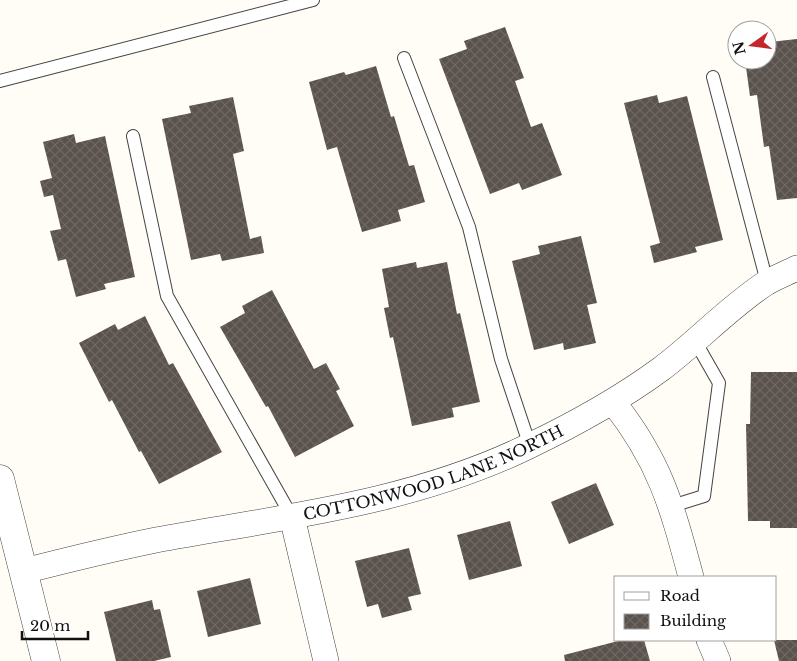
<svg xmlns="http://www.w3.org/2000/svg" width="797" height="661" viewBox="0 0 797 661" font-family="'Libre Baskerville',serif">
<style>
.building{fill:url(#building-cross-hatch)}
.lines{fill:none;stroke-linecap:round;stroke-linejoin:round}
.service-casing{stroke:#444;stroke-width:14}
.minor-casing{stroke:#444;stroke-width:26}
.tertiary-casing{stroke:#444;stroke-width:29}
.service{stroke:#fff;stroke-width:12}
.minor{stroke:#fff;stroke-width:25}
.tertiary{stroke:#fff;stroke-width:28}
.labels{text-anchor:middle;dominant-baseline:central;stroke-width:5;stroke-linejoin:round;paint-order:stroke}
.street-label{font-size:16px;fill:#111;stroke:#fff}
</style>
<defs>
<pattern id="building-cross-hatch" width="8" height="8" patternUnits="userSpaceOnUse" patternTransform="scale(1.25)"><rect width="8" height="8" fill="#5a524d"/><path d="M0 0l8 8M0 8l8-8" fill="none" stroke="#6d6662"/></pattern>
</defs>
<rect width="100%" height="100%" fill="#fffdf5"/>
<g class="building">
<polygon points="505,27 524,78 515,81 531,127 542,123 562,175 522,190 519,183 490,194 439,59 467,49 464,41"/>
<polygon points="797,39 797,198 777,200 769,146 764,147 757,95 750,96 745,60 767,60 767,56 772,55 770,42"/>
<polygon points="376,66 391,117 394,116 409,166 414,165 425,202 398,210 401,221 362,232 337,147 327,150 309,82 344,72 346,75"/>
<polygon points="657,95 659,103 687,96 723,240 695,247 697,252 654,263 650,246 660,243 624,103"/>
<polygon points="233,97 244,151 233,154 250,239 261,236 264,253 222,261 220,254 191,260 162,119 191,113 189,106"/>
<polygon points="74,134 76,143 105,136 135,277 104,284 106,289 76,297 66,259 58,261 50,231 61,229 53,195 44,197 40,181 52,178 43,142"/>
<polygon points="581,236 597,303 587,305 596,343 564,350 563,343 534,350 512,261 540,254 538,246"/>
<polygon points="416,262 417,268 447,262 457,314 460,313 480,402 452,408 454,417 412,426 393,337 390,338 384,308 389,307 382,269"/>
<polygon points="272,290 314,369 326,363 340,389 336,391 354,426 295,457 268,406 266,407 220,327 245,313 242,306"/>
<polygon points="145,316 169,365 173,363 222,452 159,484 141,451 139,452 112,400 109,402 79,343 115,324 118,330"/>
<polygon points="751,372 797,372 797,528 770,528 770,521 748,521 746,424 750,424"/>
<polygon points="596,483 614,525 569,544 551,502"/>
<polygon points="510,521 522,566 469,580 457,535"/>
<polygon points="409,548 421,594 408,597 412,610 382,618 378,604 367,607 355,561"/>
<polygon points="250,578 261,624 208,637 197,591"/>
<polygon points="152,600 154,610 160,609 171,657 154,661 116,661 104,612"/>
<polygon points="622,640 644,640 650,661 565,661 564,655"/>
<polygon points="774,640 797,640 797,661 779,661"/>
</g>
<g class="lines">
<g class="service-casing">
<g id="service">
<polyline points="404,58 469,227 501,359 530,446"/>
<polyline points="713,77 767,282"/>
<polyline points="0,81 313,0"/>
<polyline points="133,136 167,296 292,517"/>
<polyline points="672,506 704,496 719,383 695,341"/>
</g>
</g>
<g class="minor-casing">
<g id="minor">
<path d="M613,402C660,461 672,506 691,577"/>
<polyline points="292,517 326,661"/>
<path id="s1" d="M24,571C67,560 112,549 156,540C282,517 413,503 529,446C575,424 620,399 661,369C697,342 728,308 766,283C776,277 787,273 797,268"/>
<polyline points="709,640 718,661"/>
</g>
</g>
<g class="tertiary-casing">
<polyline id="tertiary" points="0,479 46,661"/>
</g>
<use href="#service" class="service"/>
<use href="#minor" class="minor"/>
<use href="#tertiary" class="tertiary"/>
</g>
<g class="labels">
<g class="street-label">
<text stroke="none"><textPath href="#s1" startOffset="422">COTTONWOOD LANE NORTH</textPath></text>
</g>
</g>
<rect x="614" y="576" width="162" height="65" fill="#ffffff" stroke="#a0a0a0"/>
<rect x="624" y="592" width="25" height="8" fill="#ffffff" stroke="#a0a0a0"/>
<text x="660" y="601" font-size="15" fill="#111111">Road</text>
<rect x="624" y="614" width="25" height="15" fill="url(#building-cross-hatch)" stroke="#a0a0a0"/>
<text x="660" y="626" font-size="15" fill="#111111">Building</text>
<g transform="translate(752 45) rotate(256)"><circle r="24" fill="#ffffff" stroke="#a0a0a0"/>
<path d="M0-4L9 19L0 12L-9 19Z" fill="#c4262e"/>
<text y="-8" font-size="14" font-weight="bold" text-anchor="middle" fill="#111111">N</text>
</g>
<path d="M22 631v8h66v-8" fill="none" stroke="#111111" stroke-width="2.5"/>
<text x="30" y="631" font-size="15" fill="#111111" stroke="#ffffff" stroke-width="4" paint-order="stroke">20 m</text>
</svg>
